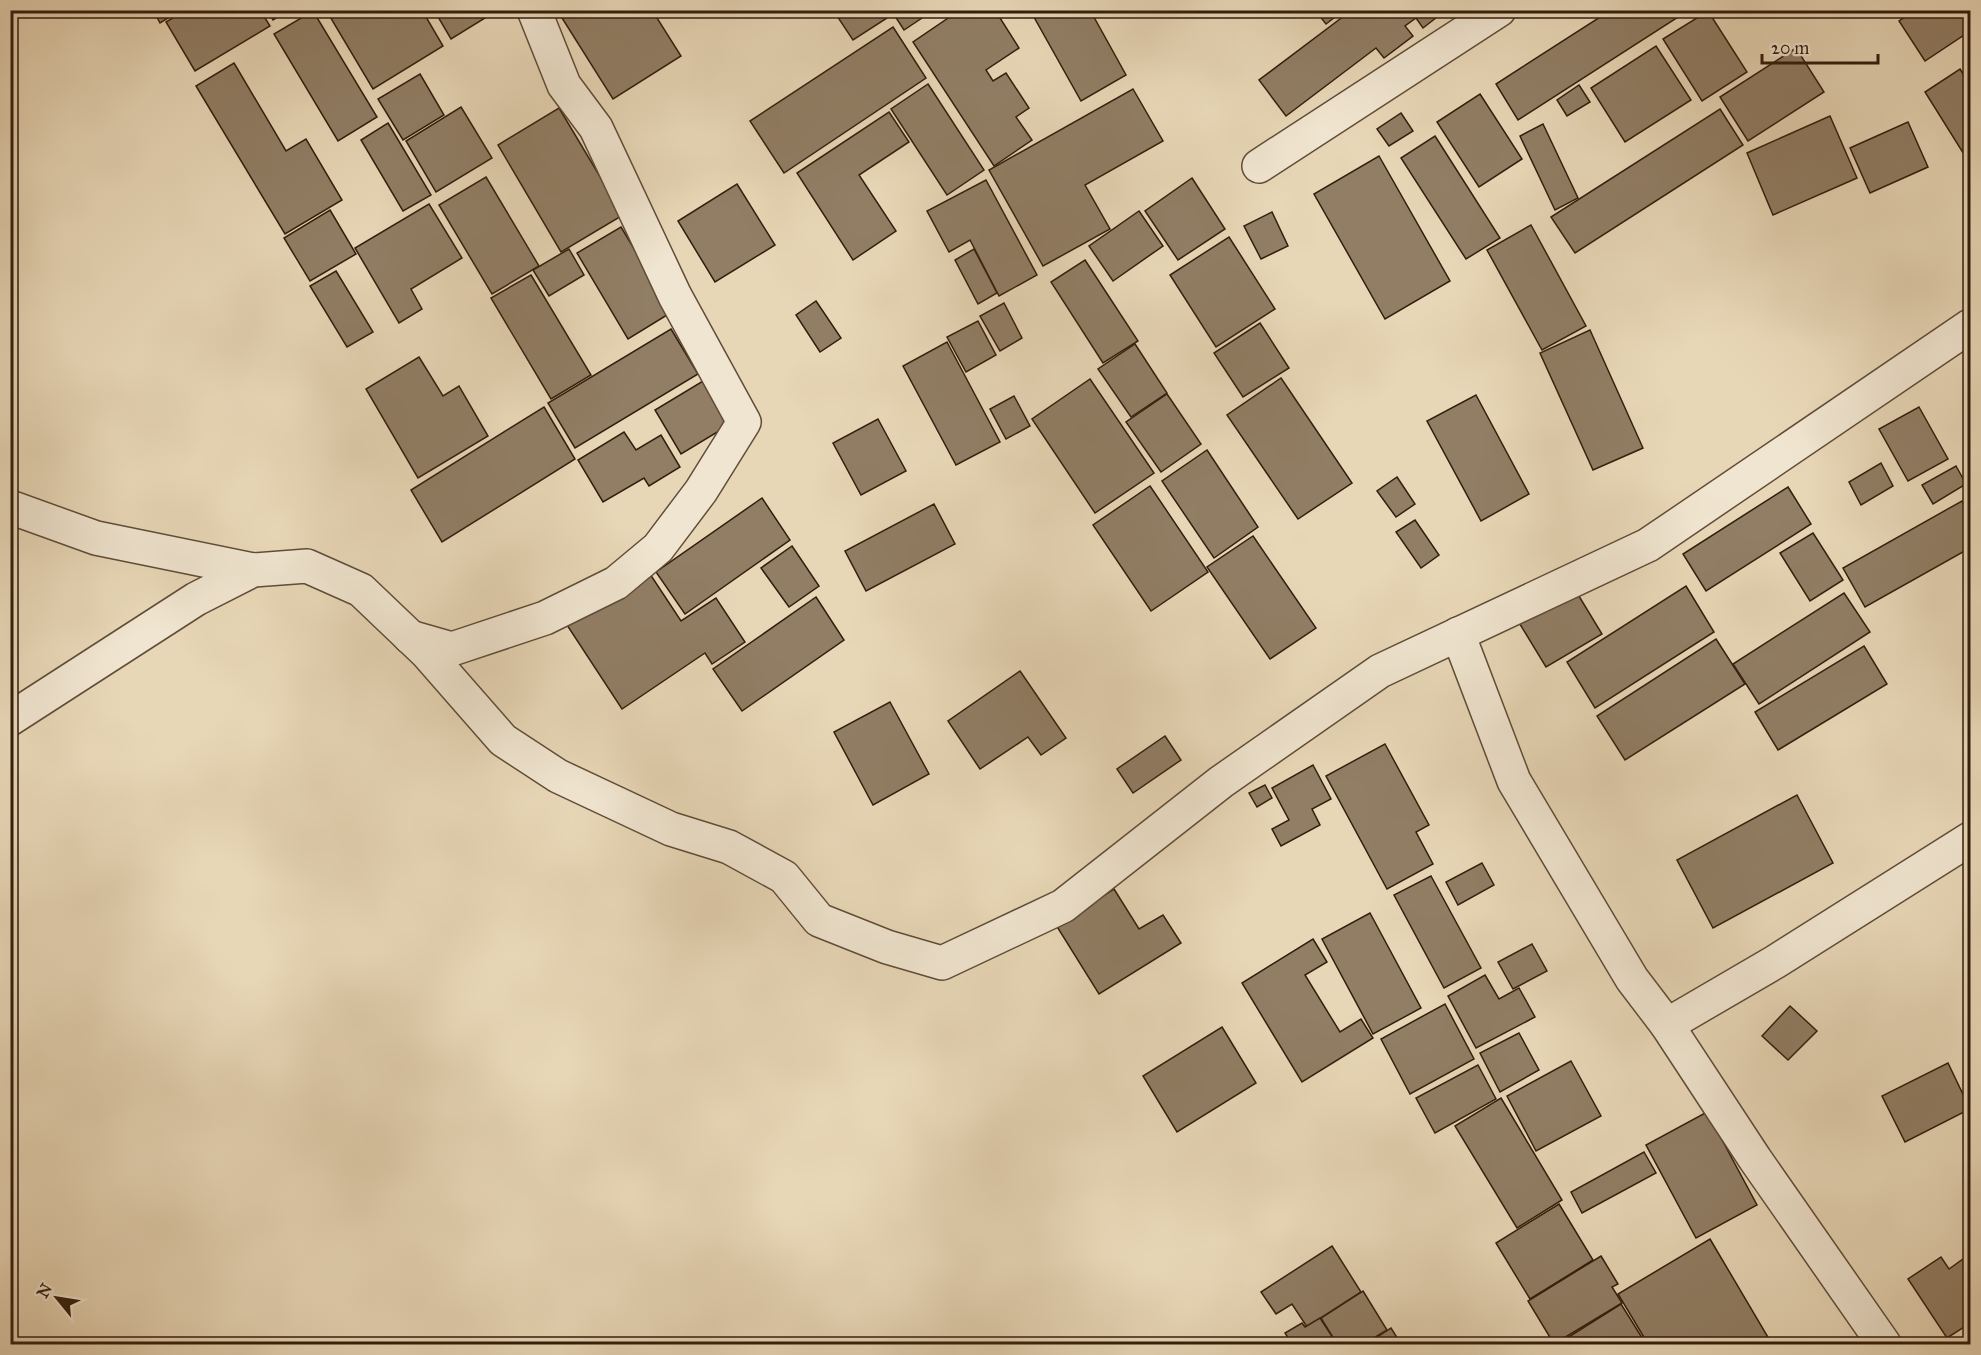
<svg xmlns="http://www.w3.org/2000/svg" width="1981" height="1355" viewBox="0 0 1981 1355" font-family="'IM FELL Great Primer',serif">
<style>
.building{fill:#917e65;stroke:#331d0d;stroke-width:1.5}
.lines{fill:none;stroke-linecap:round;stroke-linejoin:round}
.minor-casing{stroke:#604c38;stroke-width:36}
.minor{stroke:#f0e5d0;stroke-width:33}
</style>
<rect width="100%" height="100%" fill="#e8d7b7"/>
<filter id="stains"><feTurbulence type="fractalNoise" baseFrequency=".00333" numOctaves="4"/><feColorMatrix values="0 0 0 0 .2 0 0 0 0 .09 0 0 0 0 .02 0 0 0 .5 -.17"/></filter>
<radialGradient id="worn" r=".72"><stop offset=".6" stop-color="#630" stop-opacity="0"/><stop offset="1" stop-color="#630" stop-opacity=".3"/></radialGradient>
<g class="building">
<polygon points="153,10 181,10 160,23"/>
<polygon points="186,10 260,10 270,26 195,71 166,22"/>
<polygon points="267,10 289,10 273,20"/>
<polygon points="326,10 422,10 443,46 373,89"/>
<polygon points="434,10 498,10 451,39"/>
<polygon points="557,10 652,10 681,56 613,99"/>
<polygon points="833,10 882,10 887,18 853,40"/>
<polygon points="891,10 934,10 904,30"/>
<polygon points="960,10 995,10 1019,48 986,70 993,81 1006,73 1029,108 1016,117 1032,140 994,166 913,42"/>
<polygon points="1030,10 1090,10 1126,75 1081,101"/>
<polygon points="1315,10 1344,10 1326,24"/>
<polygon points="1352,10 1446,10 1423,28 1416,18 1405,26 1413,36 1384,58 1376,48 1286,116 1259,80"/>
<polygon points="1611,10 1685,10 1686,12 1518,120 1496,84"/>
<polygon points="1915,10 1970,10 1970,31 1925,61 1899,21"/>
<polygon points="313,11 377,117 338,141 274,34"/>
<polygon points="1708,11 1747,72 1702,101 1663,39"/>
<polygon points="893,27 926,78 784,173 750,121"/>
<polygon points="1656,46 1691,100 1625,142 1591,88"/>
<polygon points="1796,48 1824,92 1748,141 1720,97"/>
<polygon points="234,63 286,151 306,139 342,200 285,234 196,86"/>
<polygon points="1960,69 1970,85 1970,164 1925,92"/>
<polygon points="420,74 444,115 403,140 378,99"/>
<polygon points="928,84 984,170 947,195 891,109"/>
<polygon points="1579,85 1590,102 1567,116 1557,100"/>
<polygon points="1133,89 1163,141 1085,185 1110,229 1043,266 989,170"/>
<polygon points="1480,94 1522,159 1479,187 1437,122"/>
<polygon points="461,107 492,158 436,192 406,141"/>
<polygon points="559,108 623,215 561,252 498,145"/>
<polygon points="1720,109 1743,145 1575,253 1551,217"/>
<polygon points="889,112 909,142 859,175 896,231 853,260 797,173"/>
<polygon points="1401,113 1413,131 1389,146 1377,129"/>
<polygon points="1830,116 1857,178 1773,215 1747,153"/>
<polygon points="1908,122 1928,167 1870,193 1850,148"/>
<polygon points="388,123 431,195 403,211 361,140"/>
<polygon points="1543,124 1578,198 1555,210 1520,136"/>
<polygon points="1435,136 1500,238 1466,259 1401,158"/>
<polygon points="1379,156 1450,281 1385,319 1314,194"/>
<polygon points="486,177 539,266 492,294 439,205"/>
<polygon points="1192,178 1225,229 1178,260 1145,211"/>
<polygon points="986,180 1037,275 999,296 970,240 949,252 927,211"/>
<polygon points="737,184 775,245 715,282 678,221"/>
<polygon points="429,204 462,258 411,289 422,309 399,323 355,248"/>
<polygon points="330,210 356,254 310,281 284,238"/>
<polygon points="1139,211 1163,246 1113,281 1089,246"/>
<polygon points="1272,212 1288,246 1261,259 1244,226"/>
<polygon points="1531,225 1586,326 1542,350 1487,250"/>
<polygon points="621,227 672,312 628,339 577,253"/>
<polygon points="1229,237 1275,309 1216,347 1170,275"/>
<polygon points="569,249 584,275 549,296 533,270"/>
<polygon points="974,249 997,293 978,304 955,260"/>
<polygon points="1085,260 1138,341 1103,363 1051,282"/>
<polygon points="336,271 373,332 347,347 310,286"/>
<polygon points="531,275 591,375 551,399 491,298"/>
<polygon points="816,301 841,338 820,352 796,315"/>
<polygon points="1004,303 1022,338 1000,351 980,316"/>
<polygon points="978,321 996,355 966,372 947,337"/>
<polygon points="1260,323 1289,368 1243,397 1214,353"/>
<polygon points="671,329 698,374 575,448 548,403"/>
<polygon points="1590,330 1643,448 1593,470 1540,353"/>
<polygon points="947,342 1000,442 956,465 903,366"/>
<polygon points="1135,344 1167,393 1131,417 1098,369"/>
<polygon points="419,357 443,396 459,386 488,436 418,478 366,389"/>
<polygon points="1281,378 1352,483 1298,519 1227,415"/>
<polygon points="1090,379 1154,473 1095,513 1032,419"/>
<polygon points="703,381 729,425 681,454 655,410"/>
<polygon points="1167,394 1201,444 1161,472 1126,422"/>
<polygon points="1476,395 1529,494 1481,521 1427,421"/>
<polygon points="1014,396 1030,426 1006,439 990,409"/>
<polygon points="544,407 575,459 442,542 411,490"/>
<polygon points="1919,407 1948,459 1908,481 1879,429"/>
<polygon points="878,419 906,471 861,495 833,443"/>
<polygon points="624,432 636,450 661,435 680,467 649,486 644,478 603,502 578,460"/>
<polygon points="1207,450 1258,527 1214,558 1162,481"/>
<polygon points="1881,463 1893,486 1861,505 1849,482"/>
<polygon points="1956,466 1966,484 1933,504 1922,485"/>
<polygon points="1397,477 1415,504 1396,517 1377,491"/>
<polygon points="1150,486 1208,572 1151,611 1093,525"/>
<polygon points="1788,487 1811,524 1706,591 1683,554"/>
<polygon points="762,498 790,540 685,614 656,572"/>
<polygon points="1962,501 1970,517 1970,548 1865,607 1843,568"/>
<polygon points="934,504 955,544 866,591 845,551"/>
<polygon points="1415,520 1439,555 1421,568 1396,532"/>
<polygon points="1813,533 1843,580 1810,601 1780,553"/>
<polygon points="1253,536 1316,628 1270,659 1207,567"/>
<polygon points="792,546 819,586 789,607 761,568"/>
<polygon points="646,568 681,621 716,598 745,642 712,664 705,653 622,709 565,622"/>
<polygon points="1571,583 1602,634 1546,667 1515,616"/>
<polygon points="1686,586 1714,632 1595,708 1567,662"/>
<polygon points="1844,593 1870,632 1759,704 1733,664"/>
<polygon points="816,597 844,640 742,711 713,669"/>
<polygon points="1716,639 1745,684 1625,760 1597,716"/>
<polygon points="1864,646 1887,684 1778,750 1755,712"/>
<polygon points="1020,671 1066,738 1041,755 1028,737 980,769 948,721"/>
<polygon points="890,702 929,774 873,805 834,732"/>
<polygon points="1165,736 1181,760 1133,793 1117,769"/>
<polygon points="1385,744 1429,825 1416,832 1433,864 1387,889 1326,776"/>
<polygon points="1313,765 1331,799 1312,809 1320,825 1281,846 1272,829 1289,820 1272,788"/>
<polygon points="1265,785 1272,798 1257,807 1249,793"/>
<polygon points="1797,795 1833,863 1713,928 1677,860"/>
<polygon points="1482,863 1494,885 1458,905 1446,882"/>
<polygon points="1431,876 1481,968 1444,988 1394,895"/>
<polygon points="1114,889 1139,929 1163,915 1181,943 1099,994 1056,925"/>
<polygon points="1370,913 1421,1008 1373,1034 1322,939"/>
<polygon points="1313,939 1327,962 1305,975 1340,1032 1361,1019 1373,1038 1302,1082 1242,983"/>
<polygon points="1532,944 1547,971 1513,989 1498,962"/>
<polygon points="1485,975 1499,999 1519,988 1535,1017 1476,1048 1448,996"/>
<polygon points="1445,1004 1474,1059 1410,1094 1381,1039"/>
<polygon points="1790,1006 1817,1031 1788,1060 1762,1036"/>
<polygon points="1222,1027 1256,1083 1177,1132 1143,1076"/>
<polygon points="1519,1033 1539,1070 1500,1092 1480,1053"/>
<polygon points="1571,1061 1601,1116 1536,1151 1507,1096"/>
<polygon points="1948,1063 1970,1109 1905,1142 1882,1096"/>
<polygon points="1478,1065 1496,1099 1435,1133 1416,1098"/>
<polygon points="1501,1098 1562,1200 1517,1228 1455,1126"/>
<polygon points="1707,1112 1757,1205 1696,1238 1646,1145"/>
<polygon points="1644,1152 1656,1173 1582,1213 1571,1192"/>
<polygon points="1559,1204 1593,1260 1530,1299 1496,1243"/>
<polygon points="1710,1239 1772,1344 1648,1344 1618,1294"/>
<polygon points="1332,1246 1361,1292 1307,1327 1292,1304 1276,1314 1261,1292"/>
<polygon points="1970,1254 1970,1336 1964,1327 1947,1338 1908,1279 1941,1257 1949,1269"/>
<polygon points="1601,1256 1618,1284 1612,1287 1622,1303 1554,1344 1528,1301"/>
<polygon points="1363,1291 1387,1330 1364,1344 1337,1344 1321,1318"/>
<polygon points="1621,1304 1646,1344 1560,1344 1559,1343"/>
<polygon points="1320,1318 1337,1344 1292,1344 1285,1333 1302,1323 1305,1327"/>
<polygon points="1391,1328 1401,1344 1366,1344"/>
</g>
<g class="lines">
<g class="minor-casing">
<g id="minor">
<polyline points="1259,166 1499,10"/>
<polyline points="10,507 96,538 253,570"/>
<polyline points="1458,634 1514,781 1632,979 1667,1025 1755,1159 1884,1344"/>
<polyline points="410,637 452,649 545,618 616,583 658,548 701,491 744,422 675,296 596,128 564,85 534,10"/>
<polyline points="10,719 196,599 253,570 307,566 361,590 426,652 503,740 558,776 671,829 729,847 784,877 819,920 887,947 942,963 1063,906 1221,782 1380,671 1648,545 1970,326"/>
<polyline points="1667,1025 1775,962 1970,839"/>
</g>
</g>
<use href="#minor" class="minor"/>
</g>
<rect width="1981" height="1355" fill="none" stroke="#e8d7b7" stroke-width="36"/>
<rect x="12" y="12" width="1957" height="1331" fill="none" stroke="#331d0d" stroke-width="3"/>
<rect x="18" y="18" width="1945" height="1319" fill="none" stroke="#331d0d" stroke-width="1.5"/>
<g transform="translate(57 1298) rotate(300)" stroke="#f0e5d0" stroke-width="4.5" paint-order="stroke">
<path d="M0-4.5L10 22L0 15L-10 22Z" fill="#331d0d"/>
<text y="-9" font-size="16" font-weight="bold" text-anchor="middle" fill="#331d0d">N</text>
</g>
<path d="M1762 54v9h116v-9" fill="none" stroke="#331d0d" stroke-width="3"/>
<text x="1771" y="54" font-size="18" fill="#331d0d" stroke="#f0e5d0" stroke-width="4.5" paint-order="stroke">20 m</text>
<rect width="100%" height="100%" filter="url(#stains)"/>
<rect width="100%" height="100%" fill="url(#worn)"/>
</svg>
